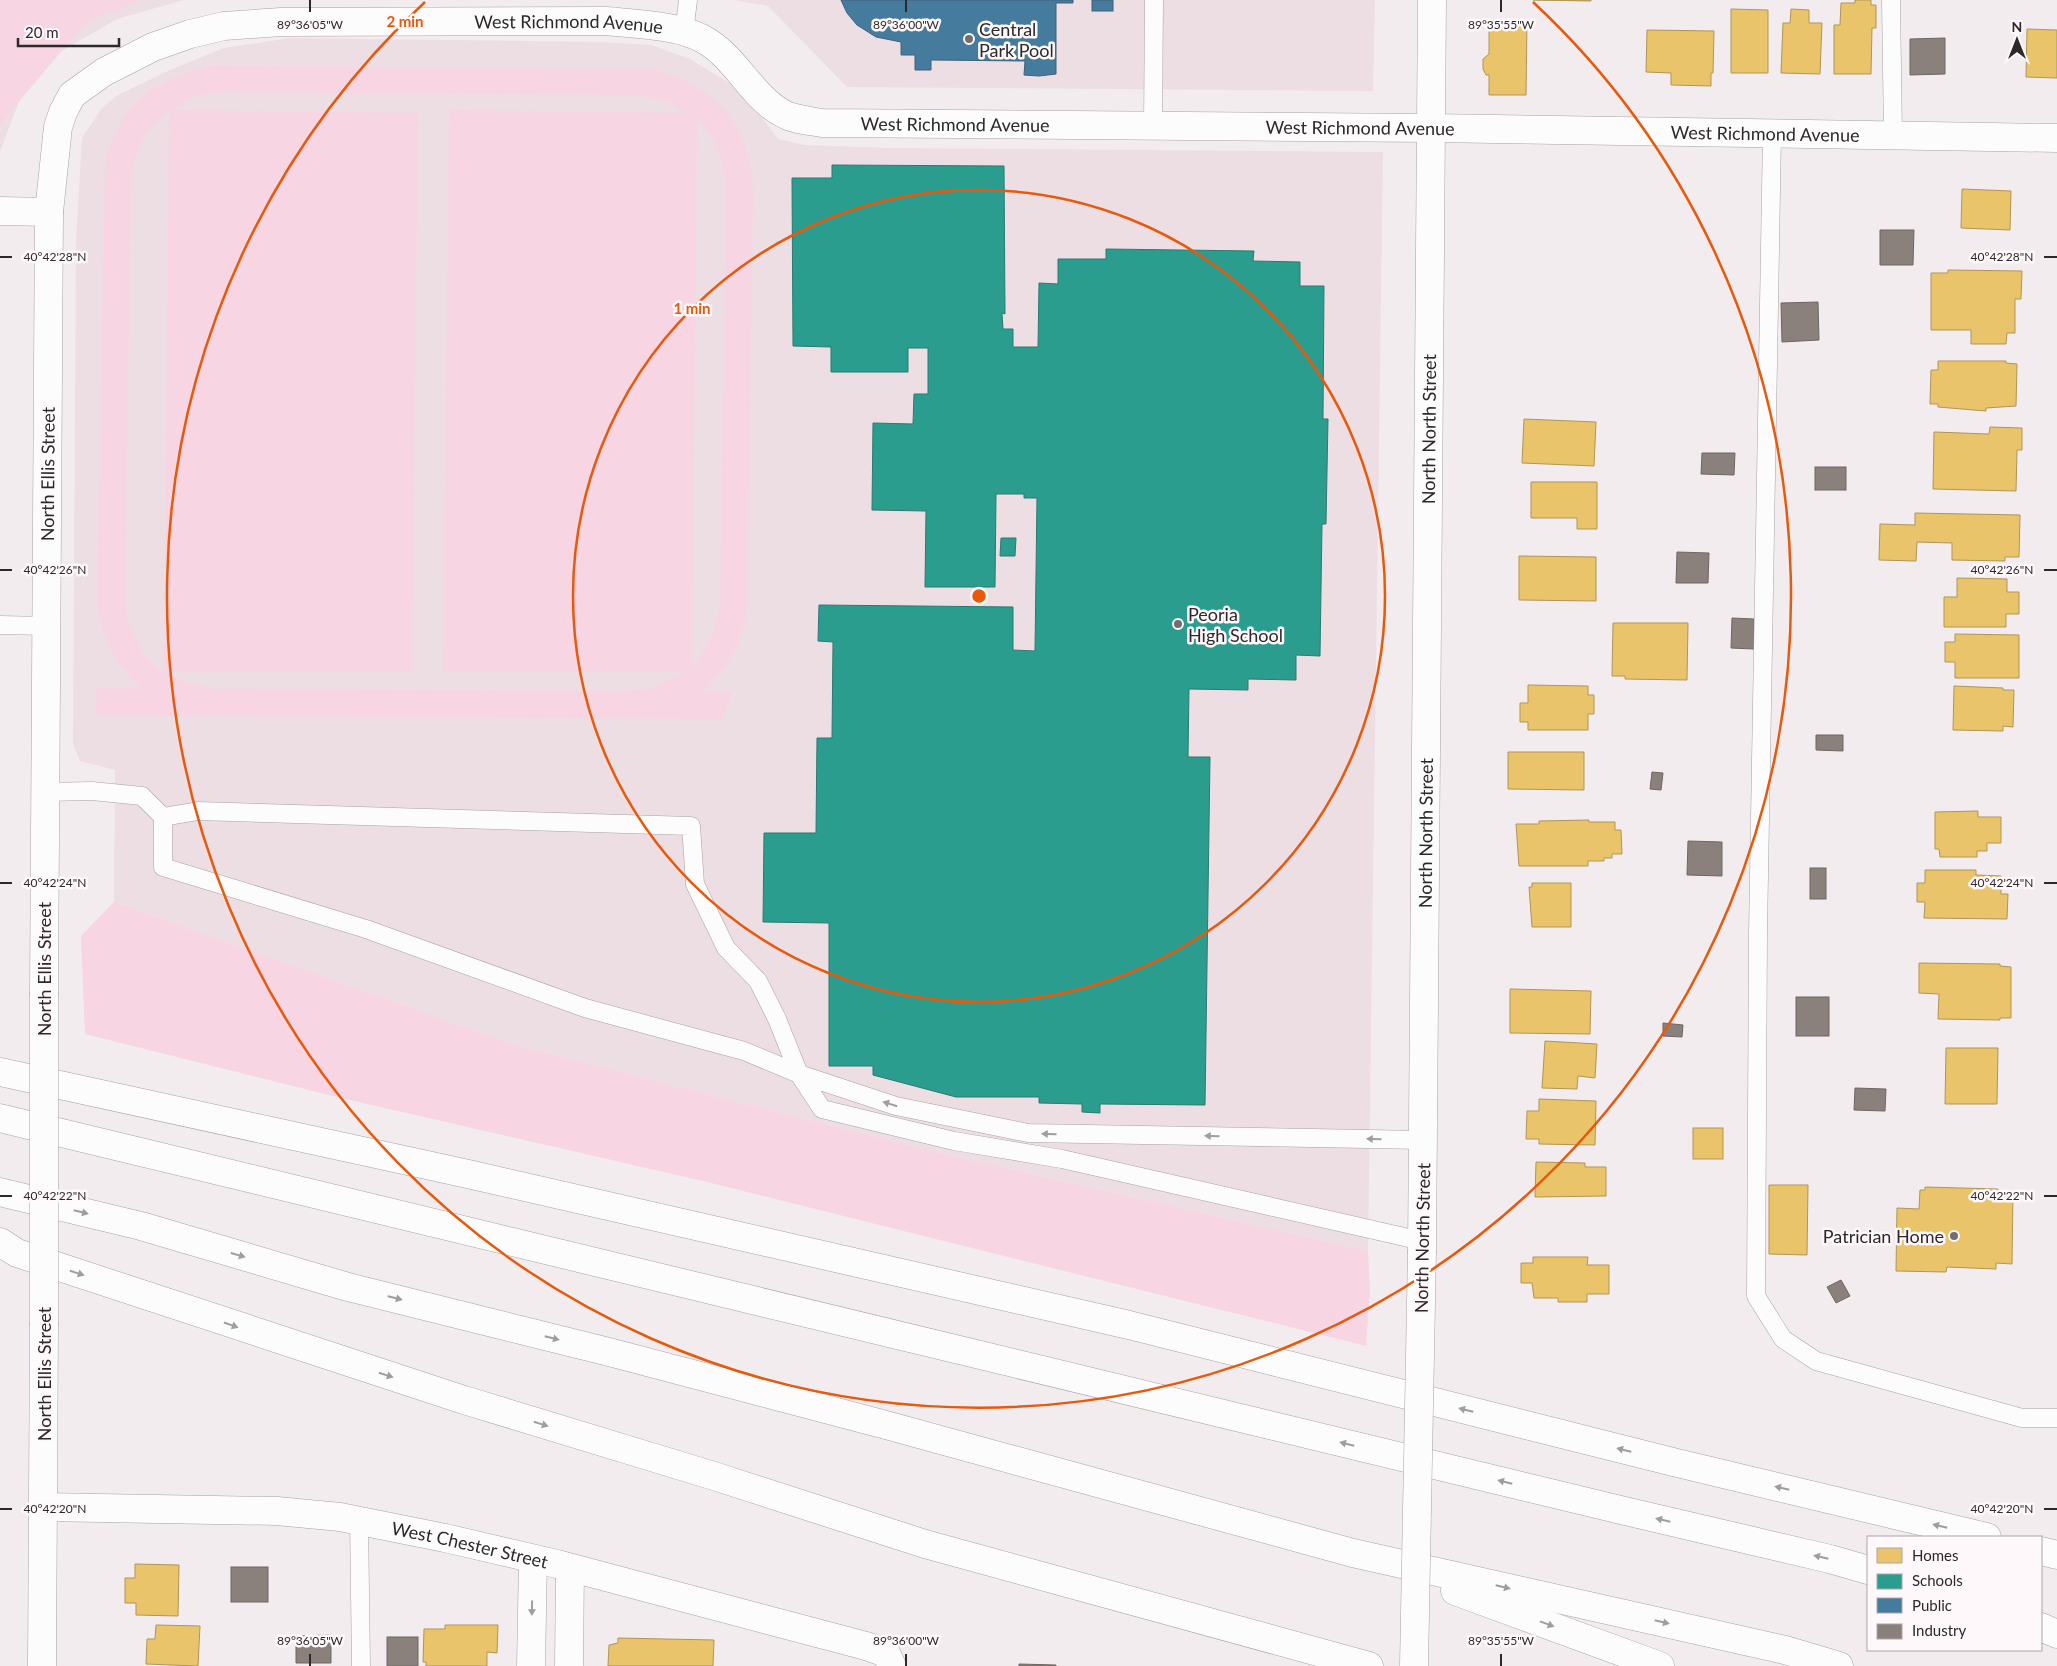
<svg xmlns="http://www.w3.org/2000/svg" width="2057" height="1666" viewBox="0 0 2057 1666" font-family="Lato,sans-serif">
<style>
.built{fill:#eddee4}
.green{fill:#f7d5e3;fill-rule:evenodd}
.homes{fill:#e9c46a;stroke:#b19557}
.schools{fill:#2a9d8f;stroke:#2b7a71}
.public{fill:#457b9d;stroke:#3e627a}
.industry{fill:#8a817c;stroke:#6e6663}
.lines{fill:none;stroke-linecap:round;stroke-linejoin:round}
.service-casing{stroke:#a7a2a4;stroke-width:19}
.minor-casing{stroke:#a7a2a4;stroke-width:29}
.tertiary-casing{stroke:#a7a2a4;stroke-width:29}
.motorway-casing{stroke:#a7a2a4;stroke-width:29}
.service{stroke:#fdfcfd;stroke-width:18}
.minor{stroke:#fdfcfd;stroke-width:28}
.tertiary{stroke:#fdfcfd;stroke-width:28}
.motorway{stroke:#fdfcfd;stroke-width:28}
.minor-bridge-casing{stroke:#a7a2a4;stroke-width:29;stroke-linecap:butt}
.tertiary-bridge-casing{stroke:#a7a2a4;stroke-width:29;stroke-linecap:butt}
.minor-bridge{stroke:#fdfcfd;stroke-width:28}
.tertiary-bridge{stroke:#fdfcfd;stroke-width:28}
.oneway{fill:#9f9d9e}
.ticks{fill:none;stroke:#2d282a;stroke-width:2}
.ring{fill:none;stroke:#e8590c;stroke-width:2.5}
.poi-dot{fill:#726d6f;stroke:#fef8fa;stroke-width:2}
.labels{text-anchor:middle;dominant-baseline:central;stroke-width:5;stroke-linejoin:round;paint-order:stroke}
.street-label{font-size:18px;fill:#2d282a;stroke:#fef8fa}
.poi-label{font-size:18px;fill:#2d282a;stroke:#fef8fa;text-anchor:start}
.ticks-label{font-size:12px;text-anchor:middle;fill:#2d282a;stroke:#fef8fa;stroke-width:5;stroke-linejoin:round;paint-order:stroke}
.centre{fill:#e8590c;stroke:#fef8fa;stroke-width:2.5}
.ring-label{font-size:15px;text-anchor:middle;font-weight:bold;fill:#e8590c;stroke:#fef8fa;stroke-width:5;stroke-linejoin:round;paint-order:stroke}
</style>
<rect width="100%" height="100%" fill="#f3ecef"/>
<g class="built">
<polygon points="0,0 184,0 117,19 31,69 0,152"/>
<polygon points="734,0 1375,0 1373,91 847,87 768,6"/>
<polygon points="290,38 600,42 651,45 690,59 731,84 758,112 778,139 804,145 891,148 1383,152 1368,1251 952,1156 521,1047 114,902 115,770 80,761 73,744 76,240 82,138 102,108 118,95 172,69 224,48"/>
</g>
<g class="green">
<polygon points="0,0 142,0 87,21 0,124"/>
<path d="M210,66L649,69C713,82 753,127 753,193L747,607C743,642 729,668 703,692H732L723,719L96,715V688H141C115,664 102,638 97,602L105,164C117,108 156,77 210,66ZM224,92L639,95L667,101L688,113L449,110L443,672H684L651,689L623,691L216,689L189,684L165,672L412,671L418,113L170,110L196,96ZM169,110L164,671H163C138,656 125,622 125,594L131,178C134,151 147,126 169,110ZM697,121C717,135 726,165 726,190L720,606C716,629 709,649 692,665Z"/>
<polygon points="114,902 521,1047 952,1156 1368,1251 1370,1290 1366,1346 703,1181 337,1097 85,1034 81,936"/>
</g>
<g class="homes">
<polygon points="1533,0 1591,0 1591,1"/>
<polygon points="1855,0 1871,0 1871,5 1876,5 1876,28 1872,28 1871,74 1834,74 1834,25 1840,25 1841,3 1855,3"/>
<polygon points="1731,9 1768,10 1768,73 1731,73"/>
<polygon points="1791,9 1809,10 1809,23 1822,23 1820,74 1781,73 1783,23 1790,23"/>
<polygon points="1489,20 1527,21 1526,95 1489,95 1489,75 1486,75 1483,69 1483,59 1489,54"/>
<polygon points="2027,29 2057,30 2057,78 2026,77"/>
<polygon points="1647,30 1714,31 1713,73 1711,73 1711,86 1671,85 1671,73 1646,72"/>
<polygon points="1962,189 2011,191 2010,230 1961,228"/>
<polygon points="1948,270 2022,271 2021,299 2015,299 2015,333 2007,333 2006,344 1971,344 1971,330 1931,330 1931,273 1948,273"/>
<polygon points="1938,361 2006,361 2006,363 2017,364 2016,406 1986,408 1986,411 1938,407 1938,404 1930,404 1931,370 1938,370"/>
<polygon points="1524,419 1596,422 1594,466 1522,463"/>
<polygon points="1990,427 2022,428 2022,450 2017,450 2016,491 1933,489 1934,432 1989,434"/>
<polygon points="1531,482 1597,482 1597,529 1577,529 1577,518 1531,518"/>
<polygon points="1915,513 2020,515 2019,557 2005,557 2005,561 1952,560 1952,543 1917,542 1916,561 1879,560 1880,524 1915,525"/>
<polygon points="1519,556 1596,557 1596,601 1519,600"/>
<polygon points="1957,578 2007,579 2007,592 2019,592 2019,614 2006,614 2006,627 1944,627 1944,597 1957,597"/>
<polygon points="1613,623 1688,623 1687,680 1625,679 1625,676 1612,676"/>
<polygon points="1955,634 2019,635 2019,678 1955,678 1955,662 1945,662 1945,642 1955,642"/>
<polygon points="1528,685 1588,686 1588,695 1594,695 1594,714 1588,714 1588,730 1528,730 1528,722 1520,722 1520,703 1528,703"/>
<polygon points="1954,686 2003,688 2003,690 2014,690 2013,727 2003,726 2003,731 1953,730"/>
<polygon points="1508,752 1584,752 1584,790 1508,789"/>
<polygon points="1978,811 1978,817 2001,817 2001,843 1987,843 1987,851 1977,851 1977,857 1940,857 1939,849 1935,849 1935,812"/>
<polygon points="1589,820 1589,822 1615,822 1615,830 1621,830 1622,854 1612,854 1612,858 1604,858 1604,861 1588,861 1588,866 1519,866 1516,824 1539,824 1539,821"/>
<polygon points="1925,870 1976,870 1976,875 2001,876 2001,894 2008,894 2007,919 1924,918 1925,902 1917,902 1917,883 1925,883"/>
<polygon points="1532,883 1571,883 1571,927 1532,927 1529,887 1532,887"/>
<polygon points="1919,963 2000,964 2000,966 2011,967 2011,1018 2000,1018 2000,1020 1938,1019 1939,994 1919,993"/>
<polygon points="1510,989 1591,991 1590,1034 1510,1033"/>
<polygon points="1545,1041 1597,1044 1595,1078 1578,1076 1577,1089 1542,1088"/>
<polygon points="1946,1048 1998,1048 1997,1104 1945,1104"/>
<polygon points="1539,1099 1596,1101 1595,1145 1539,1144 1539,1139 1526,1139 1527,1111 1539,1111"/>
<rect x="1693" y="1128" width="30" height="31"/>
<polygon points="1536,1162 1585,1163 1585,1167 1606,1167 1606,1196 1535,1197"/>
<polygon points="1769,1185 1808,1185 1807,1255 1769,1254"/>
<polygon points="1925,1187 1998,1189 1998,1192 2013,1192 2012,1264 1996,1263 1996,1269 1947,1267 1946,1272 1896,1271 1897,1208 1919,1209 1920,1190 1925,1190"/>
<polygon points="1533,1257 1588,1257 1587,1265 1609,1265 1609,1294 1587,1294 1587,1302 1558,1302 1558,1298 1534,1298 1532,1283 1521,1283 1521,1263 1533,1263"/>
<polygon points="135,1564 179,1565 178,1616 136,1615 136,1603 125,1603 125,1578 135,1578"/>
<polygon points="156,1625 200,1626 198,1666 146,1664 147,1639 155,1639"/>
<polygon points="445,1625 498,1625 497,1653 487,1652 487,1666 426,1666 426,1662 423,1662 424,1629 445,1629"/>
<polygon points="618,1638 714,1640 713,1666 608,1666 609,1645 618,1643"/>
</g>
<g class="schools">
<polygon points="832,165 1004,166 1005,314 1002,313 1003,329 1013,329 1013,347 1038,347 1039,283 1058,284 1058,259 1106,259 1106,249 1254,251 1253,261 1300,262 1300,286 1324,286 1323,419 1328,419 1326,524 1322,524 1320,656 1296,655 1296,680 1248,679 1248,690 1189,689 1188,757 1210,757 1205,1105 1100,1104 1100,1113 1082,1112 1082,1104 1039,1103 1039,1097 956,1097 873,1075 873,1066 829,1066 829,923 763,922 764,833 816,833 817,738 832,738 833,642 818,641 819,605 1013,607 1013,650 1035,651 1037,498 1024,498 1024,494 996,494 995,587 925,587 926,511 872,510 873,423 913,424 914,394 928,394 928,348 908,348 908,372 831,372 831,347 793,346 792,178 832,178"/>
<polygon points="1001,538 1016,538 1015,556 1000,556"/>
</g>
<g class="public">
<polygon points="841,0 1073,0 1073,3 1056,3 1056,74 1039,76 1024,75 1025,61 931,60 931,70 915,70 915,55 901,55 901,42 876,37 857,25 847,13"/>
<rect x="1092" y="0" width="21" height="11"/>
</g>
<g class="industry">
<polygon points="1945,38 1945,74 1910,75 1910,39"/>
<polygon points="1880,230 1914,230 1913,265 1880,265"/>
<polygon points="1818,302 1819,340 1782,342 1781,303"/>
<polygon points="1702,453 1735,453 1734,475 1701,474"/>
<rect x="1815" y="467" width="31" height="23"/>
<polygon points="1677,552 1709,553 1708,583 1676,583"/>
<polygon points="1732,618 1754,619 1754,649 1731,648"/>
<polygon points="1816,735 1843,735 1843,751 1816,750"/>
<polygon points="1652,772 1663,773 1661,790 1650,789"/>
<polygon points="1688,841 1722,842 1722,876 1687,875"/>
<rect x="1810" y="868" width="16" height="31"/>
<rect x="1796" y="997" width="33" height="39"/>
<polygon points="1663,1023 1683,1025 1682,1037 1663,1036"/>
<polygon points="1855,1088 1886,1089 1885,1111 1854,1110"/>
<polygon points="1841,1280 1850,1296 1836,1303 1827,1287"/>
<rect x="231" y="1567" width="37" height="35"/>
<polygon points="331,1635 331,1663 296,1663 296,1636"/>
<rect x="387" y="1637" width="31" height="29"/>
<polygon points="1019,1664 1056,1665 1056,1666 1019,1666"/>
</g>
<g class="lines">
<g class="service-casing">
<g id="service">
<polyline points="1891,0 1893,136"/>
<polyline points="684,33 688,0"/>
<polyline points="1153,126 1154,0"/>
<polyline points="1772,134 1758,933 1756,1296 1783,1339 1816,1361 2022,1418 2057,1418"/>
<polyline points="0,625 46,626"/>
<polyline points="45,792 92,791 142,796 163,817"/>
<polyline points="1422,1241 1062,1159 954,1141 822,1109 799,1074 744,1051 585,1008 366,929 163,867 163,817 198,811 691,826 695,884 726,948 758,981 777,1019 799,1074 896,1106 1028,1133 1423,1140"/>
<polyline points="359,1520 361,1666"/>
</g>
</g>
<g class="minor-casing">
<g id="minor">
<polyline points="0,211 49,212"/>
<path id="s1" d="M44,992L49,212L58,127L63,112L72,95L104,72L153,47L190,34L224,26L281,22L606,21C635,24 677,25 703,39C737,57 753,101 788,116C799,120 810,121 822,123L1431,128L2057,138"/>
<path id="s2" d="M43,1507L277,1511L340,1517L445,1538L557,1564L866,1646L886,1653L892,1666"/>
<polyline points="42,1666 44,1325"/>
<polyline points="531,1666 533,1559"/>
<polyline points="569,1666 570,1568"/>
</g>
</g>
<g class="tertiary-casing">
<g id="tertiary">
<path id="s3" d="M1422,1251L1432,0"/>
</g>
</g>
<g class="motorway-casing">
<g id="motorway">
<polyline points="0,1072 468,1174 1129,1325 1673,1462 1987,1537"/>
<polyline points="0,1118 1625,1511 1830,1559 1868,1570"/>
<polyline points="0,1192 141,1226 348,1287 609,1352 886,1425 1353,1553 1785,1650 1839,1666"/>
<polyline points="0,1242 17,1253 464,1400 714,1476 925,1544 1369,1666"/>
<polyline points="2041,1551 2057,1555"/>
<polyline points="1455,1591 1660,1666"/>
<polyline points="2041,1627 2057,1634"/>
</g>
</g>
<use href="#service" class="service"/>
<use href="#minor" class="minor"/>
<use href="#tertiary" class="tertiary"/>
<use href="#motorway" class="motorway"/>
<g class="minor-bridge-casing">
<polyline id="minor-bridge" points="44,992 44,1325"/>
</g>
<g class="tertiary-bridge-casing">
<polyline id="tertiary-bridge" points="1414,1666 1422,1251"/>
</g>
<use href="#minor-bridge" class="minor-bridge"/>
<use href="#tertiary-bridge" class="tertiary-bridge"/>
</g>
<defs><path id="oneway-solid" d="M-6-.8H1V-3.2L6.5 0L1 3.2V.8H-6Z" transform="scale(1.25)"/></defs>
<g class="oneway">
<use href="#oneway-solid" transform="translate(890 1104) rotate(-163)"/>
<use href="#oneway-solid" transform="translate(1049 1134) rotate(-179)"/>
<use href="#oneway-solid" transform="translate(1212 1136) rotate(-179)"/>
<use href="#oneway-solid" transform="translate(1374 1139) rotate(-178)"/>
<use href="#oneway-solid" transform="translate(81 1212) rotate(14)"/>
<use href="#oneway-solid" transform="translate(238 1255) rotate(16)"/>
<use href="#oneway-solid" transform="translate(77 1273) rotate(18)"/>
<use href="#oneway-solid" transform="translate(395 1298) rotate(14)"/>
<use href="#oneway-solid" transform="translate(231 1325) rotate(19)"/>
<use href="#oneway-solid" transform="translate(552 1338) rotate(14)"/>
<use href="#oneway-solid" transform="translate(386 1375) rotate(18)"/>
<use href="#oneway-solid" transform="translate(1466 1410) rotate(-166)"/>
<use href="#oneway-solid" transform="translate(541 1424) rotate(17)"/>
<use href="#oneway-solid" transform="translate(1347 1444) rotate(-166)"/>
<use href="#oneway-solid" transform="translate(1624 1450) rotate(-166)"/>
<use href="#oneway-solid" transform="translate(1505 1482) rotate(-166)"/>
<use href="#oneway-solid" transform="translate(1782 1488) rotate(-167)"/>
<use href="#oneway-solid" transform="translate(1663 1520) rotate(-167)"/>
<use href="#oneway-solid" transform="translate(1940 1526) rotate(-167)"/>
<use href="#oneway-solid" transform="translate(1821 1557) rotate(-167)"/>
<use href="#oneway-solid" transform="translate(1503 1587) rotate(13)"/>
<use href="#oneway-solid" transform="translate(532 1608) rotate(91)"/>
<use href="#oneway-solid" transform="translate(1662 1622) rotate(13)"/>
<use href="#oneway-solid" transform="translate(1547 1624) rotate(20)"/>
</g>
<path class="ticks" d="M310,0V12M906,0V12M1501,0V12M0,257H12M2044,257H2057M0,570H12M2044,570H2057M0,883H12M2044,883H2057M0,1196H12M2044,1196H2057M0,1509H12M2044,1509H2057M310,1654V1666M906,1654V1666M1501,1654V1666"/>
<g class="ring">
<circle cx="979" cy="596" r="406"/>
<path d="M1533 2A812 812 0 1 1 425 2"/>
</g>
<g class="poi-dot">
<circle cx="969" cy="39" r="5"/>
<circle cx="1178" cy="624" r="5"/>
<circle cx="1954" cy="1236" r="5"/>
</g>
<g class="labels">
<g class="street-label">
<text stroke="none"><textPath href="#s1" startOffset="1414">West Richmond Avenue</textPath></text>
<text stroke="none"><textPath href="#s1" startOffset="1834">West Richmond Avenue</textPath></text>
<text stroke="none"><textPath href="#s1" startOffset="2239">West Richmond Avenue</textPath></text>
<text stroke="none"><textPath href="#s1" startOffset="2644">West Richmond Avenue</textPath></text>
<text stroke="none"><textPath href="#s3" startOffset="822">North North Street</textPath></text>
<text stroke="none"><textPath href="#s1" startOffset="518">North Ellis Street</textPath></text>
<text stroke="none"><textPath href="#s3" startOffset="418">North North Street</textPath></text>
<text transform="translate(44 969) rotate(-90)">North Ellis Street</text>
<text transform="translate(1422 1238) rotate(-89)">North North Street</text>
<text transform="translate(44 1374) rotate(-90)">North Ellis Street</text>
<text stroke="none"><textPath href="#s2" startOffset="430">West Chester Street</textPath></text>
</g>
<g class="poi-label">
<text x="979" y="29">Central<tspan x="979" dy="21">Park Pool</tspan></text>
<text x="1188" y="614">Peoria<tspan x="1188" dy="21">High School</tspan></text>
<text x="1944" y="1236" text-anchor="end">Patrician Home</text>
</g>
</g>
<g class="ticks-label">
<text x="310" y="29">89°36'05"W</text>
<text x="906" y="29">89°36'00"W</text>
<text x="1501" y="29">89°35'55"W</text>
<text x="55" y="261">40°42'28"N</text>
<text x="2002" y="261">40°42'28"N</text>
<text x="55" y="574">40°42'26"N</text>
<text x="2002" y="574">40°42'26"N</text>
<text x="55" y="887">40°42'24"N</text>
<text x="2002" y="887">40°42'24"N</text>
<text x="55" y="1200">40°42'22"N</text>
<text x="2002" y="1200">40°42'22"N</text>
<text x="55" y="1513">40°42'20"N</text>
<text x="2002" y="1513">40°42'20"N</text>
<text x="310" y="1645">89°36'05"W</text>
<text x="906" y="1645">89°36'00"W</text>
<text x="1501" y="1645">89°35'55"W</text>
</g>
<circle cx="979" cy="596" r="8" class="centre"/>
<g class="ring-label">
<text x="405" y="27">2 min</text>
<text x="692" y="314">1 min</text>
</g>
<rect x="1867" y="1536" width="175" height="115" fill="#fef8fa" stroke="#aaa5a7"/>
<rect x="1877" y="1548" width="25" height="15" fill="#e9c46a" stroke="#aaa5a7"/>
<text x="1912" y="1561" font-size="15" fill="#2d282a">Homes</text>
<rect x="1877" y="1574" width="25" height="15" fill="#2a9d8f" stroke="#aaa5a7"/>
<text x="1912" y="1586" font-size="15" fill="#2d282a">Schools</text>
<rect x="1877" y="1598" width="25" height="15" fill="#457b9d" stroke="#aaa5a7"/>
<text x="1912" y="1611" font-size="15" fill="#2d282a">Public</text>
<rect x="1877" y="1624" width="25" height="15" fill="#8a817c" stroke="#aaa5a7"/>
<text x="1912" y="1636" font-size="15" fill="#2d282a">Industry</text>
<g transform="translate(2017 40)" stroke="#fef8fa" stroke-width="4" paint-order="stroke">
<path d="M0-4L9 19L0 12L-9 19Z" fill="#2d282a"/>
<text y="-8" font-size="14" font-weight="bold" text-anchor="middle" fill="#2d282a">N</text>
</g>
<path d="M18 38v8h101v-8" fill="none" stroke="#2d282a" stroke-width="2.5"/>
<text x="25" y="38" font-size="15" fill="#2d282a" stroke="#fef8fa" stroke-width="4" paint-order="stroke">20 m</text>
</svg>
